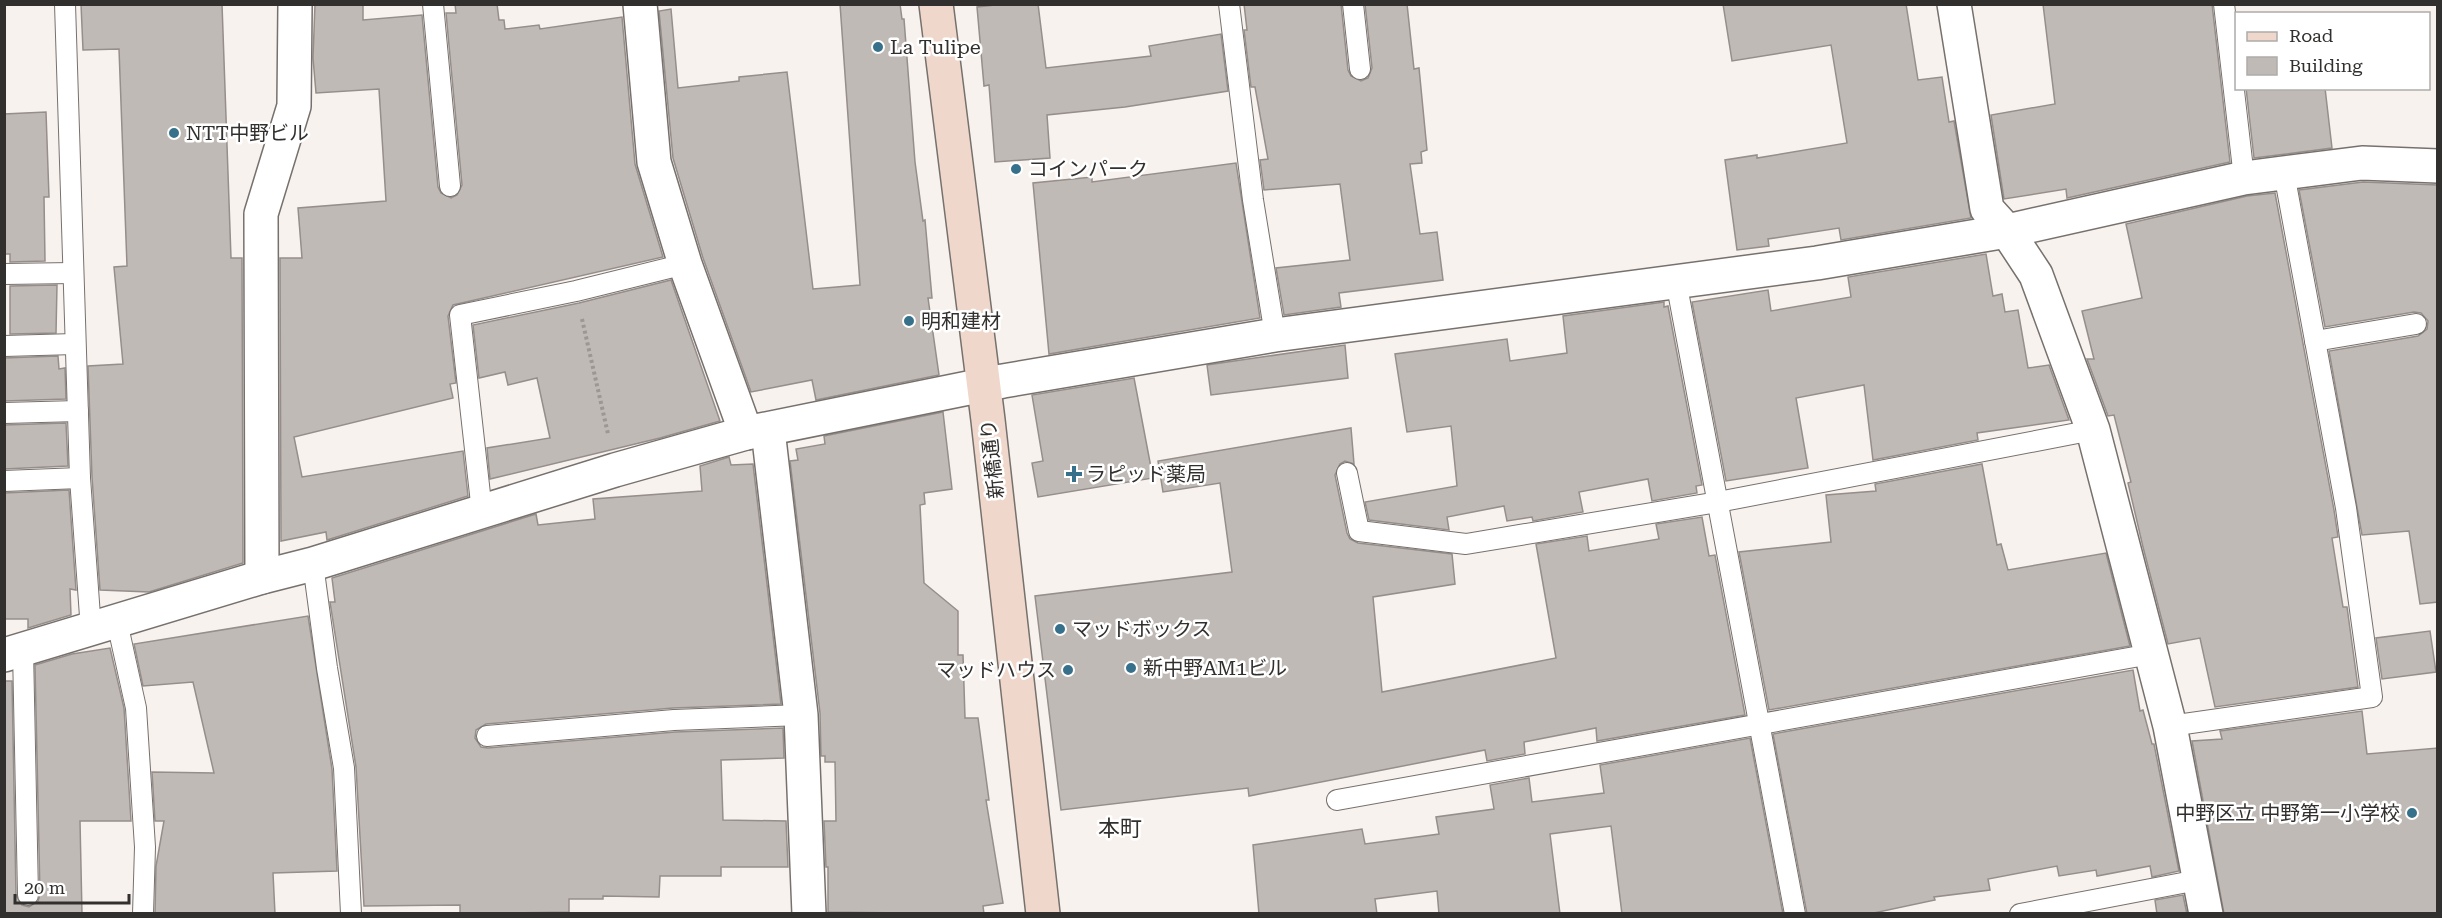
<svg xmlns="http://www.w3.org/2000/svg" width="2442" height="918" viewBox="0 0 2442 918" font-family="'Roboto Serif','Noto Sans JP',serif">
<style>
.building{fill:#c0bab6;stroke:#958e8b;stroke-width:1.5}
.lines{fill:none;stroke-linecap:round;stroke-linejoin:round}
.lane-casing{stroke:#77716e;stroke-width:22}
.street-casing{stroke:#77716e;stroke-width:36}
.secondary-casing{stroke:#77716e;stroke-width:36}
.path{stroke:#9b9794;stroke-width:4;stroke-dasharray:3 3;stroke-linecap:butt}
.lane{stroke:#fff;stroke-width:20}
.street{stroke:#fff;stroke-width:33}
.secondary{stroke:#efd8cb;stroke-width:33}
.poi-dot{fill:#37708a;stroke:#fff;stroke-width:2}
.labels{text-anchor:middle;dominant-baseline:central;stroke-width:5;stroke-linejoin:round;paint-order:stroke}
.poi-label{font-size:20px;fill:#32302e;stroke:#fff;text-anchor:start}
.street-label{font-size:20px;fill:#32302e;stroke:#fff}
.quarter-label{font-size:22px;fill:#32302e;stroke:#fff}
</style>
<rect width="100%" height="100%" fill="#f8f2ee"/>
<g class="building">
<polygon points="81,4 222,4 231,258 242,258 243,563 149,592 100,590 92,477 88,366 123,364 114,267 127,266 119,49 83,50"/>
<polygon points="315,4 363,4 363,20 422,15 438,187 441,193 451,198 457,195 462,185 446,13 456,13 455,4 497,4 499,20 504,20 505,29 539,25 540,29 622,17 635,164 663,257 453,305 448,316 456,383 450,384 453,398 294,437 302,477 463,451 468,496 327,540 326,532 281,541 280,258 302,258 298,208 386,201 379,89 316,93 313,58"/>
<polygon points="840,4 900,4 902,19 904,19 915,162 923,221 925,220 932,298 928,298 939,375 816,400 812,380 751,392 703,258 673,158 659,11 671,9 678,88 739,81 739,77 787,72 813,289 860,285"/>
<polygon points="1004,4 1038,4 1046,68 1151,56 1149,46 1221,34 1228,91 1125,107 1047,115 1050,158 995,162 989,85 984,86 977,7"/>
<polygon points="1244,4 1341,4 1348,70 1351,76 1361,81 1368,78 1372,68 1365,4 1407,4 1414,69 1419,68 1427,150 1421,152 1422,163 1410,164 1420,234 1437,232 1443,280 1339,293 1341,307 1284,315 1276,268 1350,260 1340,184 1264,190 1260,160 1268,159 1255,87 1251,87 1244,30 1247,30"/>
<polygon points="1723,4 1906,4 1918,80 1942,77 1949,122 1954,121 1971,218 1841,240 1839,228 1768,239 1769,246 1737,250 1725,160 1757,155 1757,158 1847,143 1831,45 1732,61"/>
<polygon points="2043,4 2212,4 2230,162 2067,198 2066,189 2004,199 1991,115 2055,104"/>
<polygon points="2246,88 2325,88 2332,148 2254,158"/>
<polygon points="46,112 49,197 44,197 45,261 10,262 10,254 4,254 4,114"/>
<polygon points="1236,163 1260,318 1049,354 1033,183 1092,177 1092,182"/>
<polygon points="2363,182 2438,185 2438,602 2420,604 2409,531 2362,535 2329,351 2418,336 2427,329 2428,321 2421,313 2414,312 2325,327 2299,190"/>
<polygon points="2275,193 2334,510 2338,537 2332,538 2343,607 2347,607 2358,687 2215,707 2200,638 2168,644 2143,547 2128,483 2131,482 2114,415 2108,416 2087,359 2094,359 2082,311 2142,298 2126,224 2247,196"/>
<polygon points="1986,254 1993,296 2002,294 2005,312 2018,310 2028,368 2049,365 2069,420 1977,433 1978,440 1873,460 1864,385 1796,398 1808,468 1726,481 1692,302 1768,290 1771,311 1851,297 1848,277"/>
<polygon points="671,280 720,421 660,438 490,479 487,448 550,438 537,378 508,385 505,372 479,378 473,325 579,303"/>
<polygon points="57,285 56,333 10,334 10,286"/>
<polygon points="1664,302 1664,307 1668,306 1702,485 1696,486 1697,493 1652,501 1648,479 1579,492 1583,512 1533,521 1532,517 1507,521 1504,506 1447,517 1449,530 1369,520 1365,502 1457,486 1451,426 1407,432 1395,354 1507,339 1510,361 1567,353 1563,316"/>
<polygon points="1345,345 1348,378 1211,395 1207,365"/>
<polygon points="58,356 59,369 65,368 66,399 4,401 4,358"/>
<polygon points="1134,378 1153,478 1038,497 1032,463 1043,461 1032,395"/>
<polygon points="943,412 952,489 924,493 925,504 920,505 924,583 958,611 958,655 963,655 965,718 978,718 989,800 986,800 1003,903 983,906 984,914 828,912 828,867 826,867 824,821 836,821 835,762 825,762 825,756 821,756 820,713 790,461 798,460 796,449 825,444 824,436"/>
<polygon points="66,423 68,466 4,469 4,425"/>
<polygon points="1351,428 1354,464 1345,461 1340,464 1335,475 1347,533 1350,539 1358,543 1452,554 1455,584 1373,597 1382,692 1556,658 1536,544 1587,536 1589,551 1659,539 1656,524 1702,517 1709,556 1715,555 1745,715 1597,741 1596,728 1524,742 1525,754 1487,761 1485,750 1249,796 1248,788 1061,810 1035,596 1232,572 1220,483 1163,492 1158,461"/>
<polygon points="729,457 731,465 753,464 781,704 673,708 486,724 476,730 475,738 481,747 488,748 675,732 783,728 784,758 721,760 723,820 786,821 788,867 721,867 721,876 660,876 659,897 603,896 603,899 569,899 569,912 460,914 460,905 364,906 356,767 330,602 335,602 332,578 536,514 538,525 595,519 593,499 702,491 700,466"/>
<polygon points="1982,464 1997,545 2001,544 2008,570 2106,553 2130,646 1769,710 1739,552 1831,542 1826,495 1876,491 1875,484"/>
<polygon points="69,490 76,590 70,589 71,615 28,628 28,619 4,619 4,493"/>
<polygon points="308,616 332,769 337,871 273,873 275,914 155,914 156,866 164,821 155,821 152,772 214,773 193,682 143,686 134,644"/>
<polygon points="2430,631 2436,672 2382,679 2376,638"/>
<polygon points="110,648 124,708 131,821 80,821 82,914 4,914 4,681 12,681 16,895 22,905 29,907 38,901 40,895 35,665 72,654"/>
<polygon points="2133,670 2140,711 2143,710 2152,744 2154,744 2179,871 2152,877 2150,866 2097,876 2096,870 2059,876 2057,866 1988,879 1990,890 1934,897 1935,900 1869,914 1807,914 1773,734"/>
<polygon points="2362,711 2367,754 2438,748 2438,914 2224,914 2192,741 2222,739 2220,731"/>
<polygon points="1750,738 1783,914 1622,914 1611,826 1550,834 1560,914 1439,914 1437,891 1375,899 1377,914 1259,914 1253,845 1362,829 1365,844 1439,834 1436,817 1494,809 1490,785 1529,778 1532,802 1604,793 1600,765"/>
<polygon points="2183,895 2187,914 2157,914 2155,900"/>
</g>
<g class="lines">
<g class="lane-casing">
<g id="lane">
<polyline points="65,4 80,478 91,630"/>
<polyline points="433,4 450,186"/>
<polyline points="1229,4 1253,200 1275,335"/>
<polyline points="1353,4 1360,69"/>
<polyline points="2224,4 2244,178"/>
<polyline points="4,274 73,273"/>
<polyline points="1676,281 1795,914"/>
<polyline points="2315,341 2416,324"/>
<polyline points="4,346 75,344"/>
<polyline points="4,413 78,411"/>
<polyline points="1347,473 1359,531 1466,544 1718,502 2093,430"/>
<polyline points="4,481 80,478"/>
<polyline points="482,512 460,315 576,291 685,264"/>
<polyline points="313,564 327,668 344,768 351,914"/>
<polyline points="117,622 136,708 145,847 143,914"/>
<polyline points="23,650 28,895"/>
<polyline points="2170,726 2372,697 2346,508 2284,173"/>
<polyline points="487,736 674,720 801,715"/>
<polyline points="1337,800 2151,654"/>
<polyline points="2020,914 2198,880"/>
</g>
</g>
<g class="street-casing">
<g id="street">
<polyline points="640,4 654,162 685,264 746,433"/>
<polyline points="1954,4 1987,209 2007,231 2036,275 2093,430 2170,726 2206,914"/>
<polyline points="768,430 801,715 809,914"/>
<polyline points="262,577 261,214 294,106 295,4"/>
<polyline points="4,655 262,577 313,564 615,470 746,433 1003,381 1275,335 1817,263 2007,231 2244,178 2362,163 2438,166"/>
</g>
</g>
<g class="secondary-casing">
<polyline id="secondary" points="936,4 988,420 1043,914"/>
</g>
<polyline class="path" points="582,319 608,434"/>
<use href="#lane" class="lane"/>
<use href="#street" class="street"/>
<use href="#secondary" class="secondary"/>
</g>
<g class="poi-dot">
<circle cx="878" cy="47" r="6"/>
<circle cx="174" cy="133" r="6"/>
<circle cx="1016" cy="169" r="6"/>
<circle cx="909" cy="321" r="6"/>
<path d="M1071 465h6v6h6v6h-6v6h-6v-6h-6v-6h6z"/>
<circle cx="1060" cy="629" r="6"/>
<circle cx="1131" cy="668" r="6"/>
<circle cx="1068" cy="670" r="6"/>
<circle cx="2412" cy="813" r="6"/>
</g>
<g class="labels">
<g class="poi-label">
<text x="890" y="47">La Tulipe</text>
<text x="186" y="133">NTT中野ビル</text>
<text x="1028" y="169">コインパーク</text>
<text x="921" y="321">明和建材</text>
<text x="1086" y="474">ラピッド薬局</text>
<text x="1072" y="629">マッドボックス</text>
<text x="1143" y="668">新中野AM1ビル</text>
<text x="1056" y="670" text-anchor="end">マッドハウス</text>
<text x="2400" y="813" text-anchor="end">中野区立 中野第一小学校</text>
</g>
<g class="street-label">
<text transform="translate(992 459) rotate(-96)">新橋通り</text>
</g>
<g class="quarter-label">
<text x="1120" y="828">本町</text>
</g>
</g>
<rect width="2442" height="918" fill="none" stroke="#32302e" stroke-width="12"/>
<rect x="2235" y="12" width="195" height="78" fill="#ffffff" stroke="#adacab" stroke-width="1.5"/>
<rect x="2247" y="32" width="30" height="9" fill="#efd8cb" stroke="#adacab" stroke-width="1.5"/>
<text x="2289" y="42" font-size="18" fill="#32302e">Road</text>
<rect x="2247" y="57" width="30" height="18" fill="#c0bab6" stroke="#adacab" stroke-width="1.5"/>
<text x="2289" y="72" font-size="18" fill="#32302e">Building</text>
<path d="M15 894v9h114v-9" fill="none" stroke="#32302e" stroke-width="3"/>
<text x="24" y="894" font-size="18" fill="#32302e" stroke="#ffffff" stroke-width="4.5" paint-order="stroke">20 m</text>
</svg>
